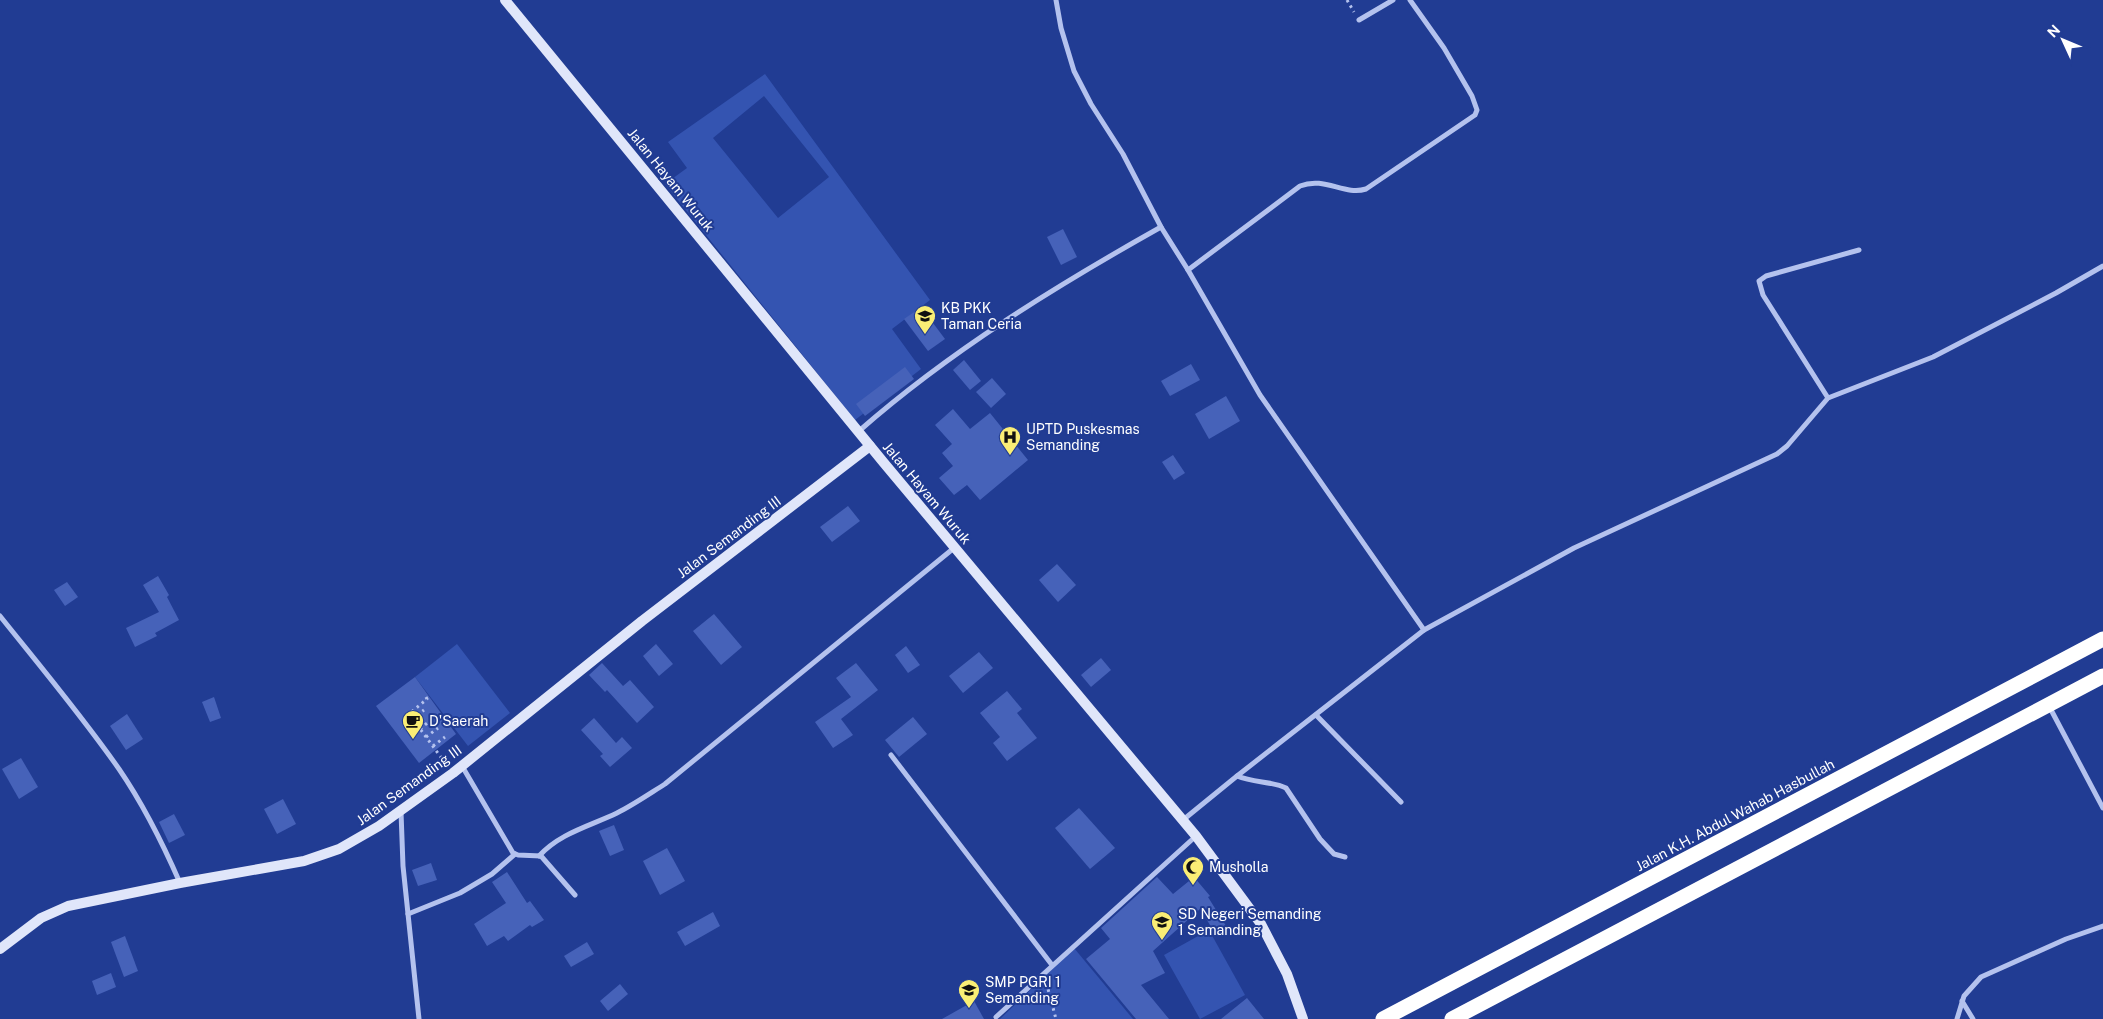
<svg xmlns="http://www.w3.org/2000/svg" width="2103" height="1019" viewBox="0 0 2103 1019" font-family="'Public Sans',sans-serif">
<style>
.green{fill:#3454b1;fill-rule:evenodd}
.building{fill:#4662b9}
.lines{fill:none;stroke-linecap:round;stroke-linejoin:round}
.path{stroke:#b4c2ee;stroke-width:3;stroke-dasharray:2.5 4;stroke-linecap:butt}
.street{stroke:#b4c2ee;stroke-width:5}
.secondary{stroke:#e0e6fa;stroke-width:10}
.highway{stroke:#fff;stroke-width:15}
.labels{text-anchor:middle;dominant-baseline:central;stroke-width:4;stroke-linejoin:round;paint-order:stroke}
.street-label{font-size:14px;fill:#fff;stroke:#213c93}
.poi-label{font-size:14px;fill:#fff;stroke:#213c93;text-anchor:start}
</style>
<rect width="100%" height="100%" fill="#213c93"/>
<g class="green">
<path d="M765,74L930,300L892,329L921,369L855,420L665,184L687,168L668,142ZM764,96L829,177L778,218L713,138Z"/>
<polygon points="457,644 510,713 468,746 415,677"/>
<polygon points="1209,930 1245,995 1200,1019 1164,955"/>
<polygon points="1074,948 1133,1019 1000,1019"/>
</g>
<g class="building">
<polygon points="1063,229 1077,257 1061,265 1047,237"/>
<polygon points="921,307 945,339 928,351 904,319"/>
<polygon points="964,360 981,381 970,390 953,370"/>
<polygon points="1191,364 1200,380 1170,396 1161,381"/>
<polygon points="905,367 914,379 865,416 856,404"/>
<polygon points="992,378 1006,394 991,408 976,392"/>
<polygon points="1226,396 1240,421 1209,439 1195,414"/>
<polygon points="953,409 970,429 990,413 1028,460 980,500 967,485 954,495 939,478 953,466 942,453 952,444 935,425"/>
<polygon points="1173,455 1185,473 1174,480 1162,462"/>
<polygon points="848,506 860,521 832,542 820,527"/>
<polygon points="1057,564 1076,585 1058,602 1039,580"/>
<polygon points="158,576 169,595 167,597 179,620 155,633 157,636 135,647 126,628 159,612 143,585"/>
<polygon points="67,582 78,597 65,606 54,590"/>
<polygon points="714,614 742,647 721,665 693,631"/>
<polygon points="656,644 673,664 659,676 643,656"/>
<polygon points="906,646 920,665 908,673 895,655"/>
<polygon points="979,652 993,668 963,693 949,676"/>
<polygon points="1101,658 1111,670 1091,687 1081,675"/>
<polygon points="602,663 623,686 630,680 654,707 637,723 607,690 605,692 589,675"/>
<polygon points="856,663 878,690 841,719 853,735 833,748 815,722 851,697 836,678"/>
<polygon points="415,677 456,734 419,763 376,706"/>
<polygon points="1007,691 1022,709 1017,713 1037,738 1007,761 993,743 1000,737 980,713"/>
<polygon points="214,697 221,718 210,722 202,702"/>
<polygon points="127,714 143,739 126,750 110,726"/>
<polygon points="913,717 927,734 899,757 885,740"/>
<polygon points="594,718 616,743 622,737 632,748 610,767 600,756 603,754 581,730"/>
<polygon points="21,758 38,787 19,799 2,769"/>
<polygon points="283,799 296,824 277,834 264,809"/>
<polygon points="1079,808 1115,848 1090,869 1055,828"/>
<polygon points="174,814 185,835 169,843 159,822"/>
<polygon points="614,825 624,850 610,856 599,831"/>
<polygon points="667,848 685,881 660,895 643,861"/>
<polygon points="431,863 437,880 418,886 412,870"/>
<polygon points="507,872 527,903 530,901 544,920 532,927 530,925 508,941 504,936 487,946 474,924 506,903 492,882"/>
<polygon points="1157,877 1173,894 1194,877 1210,896 1208,897 1226,926 1215,933 1200,909 1153,951 1165,973 1141,985 1169,1019 1136,1019 1086,959 1110,939 1101,928"/>
<polygon points="713,912 720,926 685,946 677,932"/>
<polygon points="125,936 138,971 124,977 111,942"/>
<polygon points="587,942 594,954 571,967 564,956"/>
<polygon points="111,973 116,987 97,995 92,981"/>
<polygon points="620,984 628,994 608,1011 600,1001"/>
<polygon points="1247,998 1264,1019 1221,1019"/>
<polygon points="974,1001 984,1019 942,1019"/>
</g>
<g class="lines">
<g class="path">
<polyline points="1347,0 1354,12"/>
<polyline points="426,697 427,699 409,714 446,764"/>
<polyline points="412,719 424,710"/>
<polyline points="420,729 432,719"/>
<polyline points="426,737 438,728"/>
<polyline points="433,746 445,737"/>
<polyline points="1049,983 1048,989 1056,1019"/>
</g>
<g class="street">
<polyline points="1056,0 1061,28 1074,71 1091,104 1123,154 1161,227 1188,270 1260,395 1424,630 1237,776 1183,820"/>
<polyline points="1359,20 1393,0"/>
<path d="M1188,270L1300,186C1325,176 1344,196 1366,189L1475,115L1477,110L1472,96L1444,48L1410,0"/>
<polyline points="1828,398 1763,295 1759,281 1766,276 1859,250"/>
<path d="M859,431C950,351 1056,286 1161,227"/>
<path d="M0,616C40,666 82,716 119,769C143,804 163,844 180,883"/>
<polyline points="1424,630 1574,548 1777,454 1787,446 1828,398 1933,357 2056,293 2103,266"/>
<polyline points="2049,706 2103,808"/>
<polyline points="1316,715 1401,802"/>
<polyline points="891,755 1052,965"/>
<polyline points="462,766 513,853 518,855 541,856 575,895"/>
<path d="M1237,776C1254,783 1272,781 1286,788L1320,839L1334,854L1345,857"/>
<polyline points="401,812 403,866 419,1019"/>
<path d="M539,856C560,833 590,826 617,813C633,805 649,794 665,784L954,548"/>
<polyline points="408,914 460,893 492,874 515,854"/>
<polyline points="1962,1001 1973,1019"/>
<polyline points="996,1017 1196,836"/>
<polyline points="1957,1019 1964,996 1981,977 2066,939 2103,926"/>
</g>
<g class="secondary">
<polyline points="505,0 884,463 1196,836 1261,924 1287,974 1303,1019"/>
<polyline points="0,949 41,918 68,906 180,883 304,861 339,849 379,826 453,773 642,621 870,446"/>
</g>
<g class="highway">
<polyline points="1383,1019 2103,639"/>
<polyline points="1452,1019 2103,676"/>
</g>
</g>
<defs>
<g id="school-pin" transform="scale(1.125)"><path d="M0 17L-7.5 6A9.5 9.5 0 1 1 7.5 6Z" fill="#faee75" stroke="#213c93"/><path d="M0-5L7-2L0 1L-7-2ZM-4 1L0 2.5L4 1V4Q0 6-4 4Z" fill="#111"/></g>
<g id="hospital-pin" transform="scale(1.125)"><path d="M0 17L-7.5 6A9.5 9.5 0 1 1 7.5 6Z" fill="#faee75" stroke="#213c93"/><path d="M-5-5h3v3.5h4V-5h3V5h-3V1.5h-4V5h-3Z" fill="#111"/></g>
<g id="cafe-pin" transform="scale(1.125)"><path d="M0 17L-7.5 6A9.5 9.5 0 1 1 7.5 6Z" fill="#faee75" stroke="#213c93"/><path d="M-5.5-4.5H6V0H3Q3 3.5 0 3.5H-2.5Q-5.5 3.5-5.5 0ZM3-3.2v2h1.7v-2ZM-6 4.5H4V6H-6Z" fill="#111"/></g>
<g id="mosque-pin" transform="scale(1.125)"><path d="M0 17L-7.5 6A9.5 9.5 0 1 1 7.5 6Z" fill="#faee75" stroke="#213c93"/><path d="M3.5-4.9A6 6 0 1 0 3.5 4.9A5 5 0 1 1 3.5-4.9Z" fill="#111"/></g>
</defs>
<g fill-rule="evenodd">
<use href="#school-pin" x="925" y="316"/>
<use href="#hospital-pin" x="1010" y="437"/>
<use href="#cafe-pin" x="413" y="721"/>
<use href="#mosque-pin" x="1193" y="867"/>
<use href="#school-pin" x="1162" y="922"/>
<use href="#school-pin" x="969" y="990"/>
</g>
<g class="labels">
<g class="street-label">
<text transform="translate(671 180) rotate(51)">Jalan Hayam Wuruk</text>
<text transform="translate(927 493) rotate(50)">Jalan Hayam Wuruk</text>
<text transform="translate(729 537) rotate(-37)">Jalan Semanding III</text>
<text transform="translate(409 785) rotate(-36)">Jalan Semanding III</text>
<text transform="translate(1735 815) rotate(-28)">Jalan K.H. Abdul Wahab Hasbullah</text>
</g>
<g class="poi-label">
<text x="941" y="308">KB PKK<tspan x="941" dy="16">Taman Ceria</tspan></text>
<text x="1026" y="429">UPTD Puskesmas<tspan x="1026" dy="16">Semanding</tspan></text>
<text x="429" y="721">D'Saerah</text>
<text x="1209" y="867">Musholla</text>
<text x="1178" y="914">SD Negeri Semanding<tspan x="1178" dy="16">1 Semanding</tspan></text>
<text x="985" y="982">SMP PGRI 1<tspan x="985" dy="16">Semanding</tspan></text>
</g>
</g>
<g transform="translate(2063 40) rotate(314)" stroke="#213c93" stroke-width="4" paint-order="stroke">
<path d="M0-4L9 19L0 12L-9 19Z" fill="#ffffff"/>
<text y="-8" font-size="14" font-weight="bold" text-anchor="middle" fill="#ffffff">N</text>
</g>
</svg>
